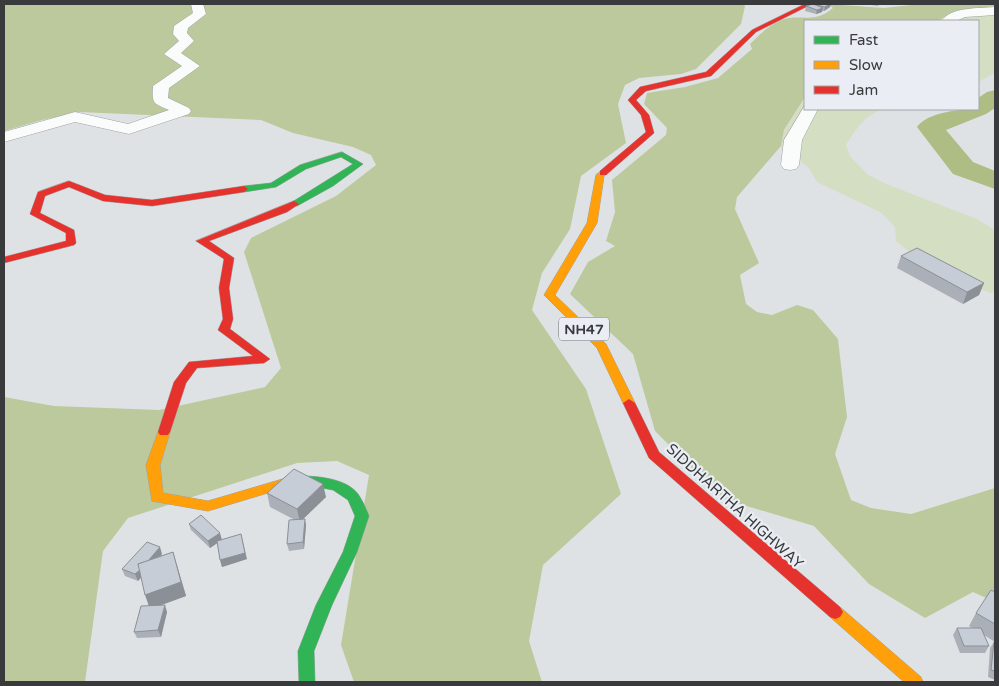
<svg xmlns="http://www.w3.org/2000/svg" width="999" height="686" viewBox="0 0 999 686" font-family="'Varela Round',sans-serif">
<style>
.green{fill:#d4dec2}
.forest{fill:#bcc99d}
.lines{fill:none;stroke-linecap:round;stroke-linejoin:round}
.river{fill:#adbd84;fill-rule:evenodd}
.street-casing{stroke:#9fa1a3;stroke-width:1}
.fast-casing{stroke:#9fa1a3;stroke-width:1}
.slow-casing{stroke:#9fa1a3;stroke-width:1}
.jam-casing{stroke:#9fa1a3;stroke-width:1}
.street{fill:#fafbfb;fill-rule:evenodd}
.fast{fill:#30b455;fill-rule:evenodd}
.slow{fill:#ff9f0a;fill-rule:evenodd}
.jam{fill:#e5322d;fill-rule:evenodd}
.wall{fill:#abb0b8}
.shaded-wall{fill:#8b9096}
.building{fill:#c7cdd6;stroke:#8b9096}
.labels{text-anchor:middle;dominant-baseline:central;stroke-width:4.5;stroke-linejoin:round;paint-order:stroke}
.shield{fill:#eaeef4;stroke:#6d7073;stroke-width:1}
.shield-label{font-size:14px;font-weight:bold;fill:#383a3c}
.street-label{font-size:15px;fill:#383a3c;stroke:#eaeef4}
</style>
<rect width="100%" height="100%" fill="#dfe2e5"/>
<g class="green">
<polygon points="995,6 995,73 978,82 978,21 937,21 956,11"/>
<path d="M805,97V109H885C865,114 856,129 846,145L850,156L867,174L886,184L977,219L995,230V291L992,293C960,284 921,263 896,241L895,227L882,213L817,182L809,168L781,146L784,131Z"/>
</g>
<g class="forest">
<polygon points="4,4 743,4 745,6 741,24 696,69 681,74 639,78 625,85 618,104 626,143 581,176 570,229 542,273 532,310 586,389 621,494 543,565 529,641 542,682 354,682 341,645 369,475 337,461 297,463 128,518 103,551 85,682 4,682 4,397 54,406 159,410 265,387 281,368 244,252 251,238 336,196 376,165 371,155 353,147 293,133 261,120 79,112 42,120 4,131"/>
<path d="M828,4L884,8L921,4H995V6L956,11L937,21H805V97L784,130L781,146L737,197L735,209L759,263L740,275L746,304L757,312L772,315L797,305L813,310L838,339L847,417L835,454L851,500L871,508L911,514L995,488V602L973,592L925,618L869,584L814,526L723,499L655,431L633,354L570,294L588,262L615,246L606,241L615,212L612,180L666,135L667,128L644,104L647,93L685,87L718,78L752,49L750,44C760,34 774,20 789,18C809,16 816,22 833,8Z"/>
</g>
<g class="lines">
<path class="river" d="M995,90V108L986,114L946,130L973,162L995,171V189L953,174L917,127C928,112 960,109 978,109V98L987,92Z"/>
<g class="street-casing">
<g id="street">
<path d="M191,4H203L206,14L188,28L187,33L194,41L181,53L200,66L169,88L168,98L189,108L191,111L189,114L129,134L75,122L4,142V132L75,112L128,124L169,110C153,103 152,104 153,86L182,66L164,54L179,41L173,34L174,26L193,13Z"/>
<path d="M995,7V15L965,17L956,21H941C953,6 978,9 995,7Z"/>
<polygon points="805,105 805,109 818,109 802,140 799,165 796,169 790,170 784,169 781,165 784,140"/>
</g>
</g>
<g class="fast-casing">
<g id="fast">
<polygon points="342,152 363,164 333,186 297,206 291,206 289,204 353,164 341,157 306,169 276,187 244,192 240,189 244,186 271,183 300,165"/>
<path d="M302,476C319,476 347,479 358,494C363,501 366,509 369,516L357,552L332,605L314,651L315,682H299L298,651L316,605L343,552L355,516L348,500L333,490L311,486L286,488L281,486L279,483L281,480Z"/>
</g>
</g>
<g class="slow-casing">
<g id="slow">
<polygon points="603,170 607,173 604,176 597,223 555,295 606,344 635,403 629,407 623,403 597,348 544,295 587,223 596,175"/>
<polygon points="164,428 168,429 170,432 160,465 163,493 208,501 286,478 291,480 293,483 291,486 208,511 152,501 146,465 158,432 160,429"/>
<polygon points="835,605 840,607 921,677 923,682 904,682 830,617 827,612 830,607"/>
</g>
</g>
<g class="jam-casing">
<g id="jam">
<polygon points="805,4 812,4 756,32 711,76 646,91 636,100 649,115 654,133 606,175 600,175 600,171 646,132 641,115 628,100 640,87 706,72 752,30"/>
<polygon points="69,181 105,195 152,200 244,186 248,189 244,192 152,206 103,201 69,187 45,196 40,213 74,230 76,243 74,245 4,263 4,257 66,241 66,233 30,214 38,192"/>
<polygon points="294,201 299,204 287,212 209,241 234,258 229,288 233,319 230,329 270,359 264,363 197,368 186,383 170,432 168,435 160,435 158,432 174,382 189,362 253,356 218,330 223,319 219,288 224,259 196,241"/>
<polygon points="629,399 635,403 659,452 840,607 843,612 840,617 835,619 830,617 649,458 623,403"/>
</g>
</g>
<use href="#street" class="street"/>
<use href="#fast" class="fast"/>
<use href="#slow" class="slow"/>
<use href="#jam" class="jam"/>
</g>
<g class="wall">
<polygon points="818,4 831,4 830,7 824,11 822,11 822,12 816,14 805,11 806,6 817,6"/>
<polygon points="864,4 879,4 878,6"/>
<polygon points="901,256 984,283 979,295 963,304 897,268"/>
<polygon points="267,493 326,497 303,519 306,525 304,549 289,551 287,544 295,520 270,507"/>
<polygon points="189,524 222,539 247,559 222,567 217,543 210,548 191,530"/>
<polygon points="173,552 186,596 159,606 167,612 161,637 137,638 134,632 149,606 141,577 138,581 125,576 122,569 162,554 161,556"/>
<polygon points="995,592 995,642 984,635 989,646 985,653 960,653 953,635 957,628 972,628 969,626 976,613"/>
<polygon points="994,642 995,642 995,680 988,677 990,648"/>
</g>
<g class="shaded-wall">
<polygon points="829,4 831,4 830,7 824,11 825,7"/>
<polygon points="823,8 822,12 816,14 817,10"/>
<polygon points="984,283 979,295 963,304 967,292"/>
<polygon points="323,484 326,497 300,522 297,509"/>
<polygon points="305,519 306,525 304,549 303,542"/>
<polygon points="220,533 222,540 210,548 208,541"/>
<polygon points="241,534 247,559 222,567 220,560"/>
<polygon points="160,547 162,554 138,581 135,574"/>
<polygon points="173,552 186,596 150,609 145,595"/>
<polygon points="165,605 167,612 161,637 158,630"/>
</g>
<g class="building">
<polygon points="813,4 823,8 817,10 806,6"/>
<polygon points="818,4 829,4 825,7 817,5"/>
<polygon points="917,248 984,283 967,292 901,256"/>
<polygon points="294,469 323,484 297,509 267,493"/>
<polygon points="201,515 220,533 208,541 189,524"/>
<polygon points="305,519 303,542 287,544 289,520"/>
<polygon points="241,534 245,553 220,560 217,541"/>
<polygon points="147,542 160,547 148,561 138,564 140,570 135,574 122,569"/>
<polygon points="173,552 181,582 145,595 138,564"/>
<polygon points="991,590 995,592 995,624 976,613"/>
<polygon points="165,605 158,630 134,632 141,606"/>
<polygon points="957,628 981,628 989,646 964,646"/>
<polygon points="994,642 995,642 995,671 991,670"/>
</g>
<g class="labels">
<rect class="shield" x="559" y="317.5" width="50" height="23" rx="4"/>
<g class="shield-label">
<text x="584" y="329">NH47</text>
</g>
<g class="street-label">
<text transform="translate(735 506) rotate(42)">SIDDHARTHA HIGHWAY</text>
</g>
</g>
<rect width="999" height="686" fill="none" stroke="#383a3c" stroke-width="10"/>
<rect x="804" y="20" width="175" height="90" fill="#eaeef4" stroke="#a3a6aa"/>
<rect x="814" y="36" width="25" height="8" fill="#30b455" stroke="#a3a6aa"/>
<text x="849" y="45" font-size="15" fill="#383a3c">Fast</text>
<rect x="814" y="61" width="25" height="8" fill="#ff9f0a" stroke="#a3a6aa"/>
<text x="849" y="70" font-size="15" fill="#383a3c">Slow</text>
<rect x="814" y="86" width="25" height="8" fill="#e5322d" stroke="#a3a6aa"/>
<text x="849" y="95" font-size="15" fill="#383a3c">Jam</text>
</svg>
